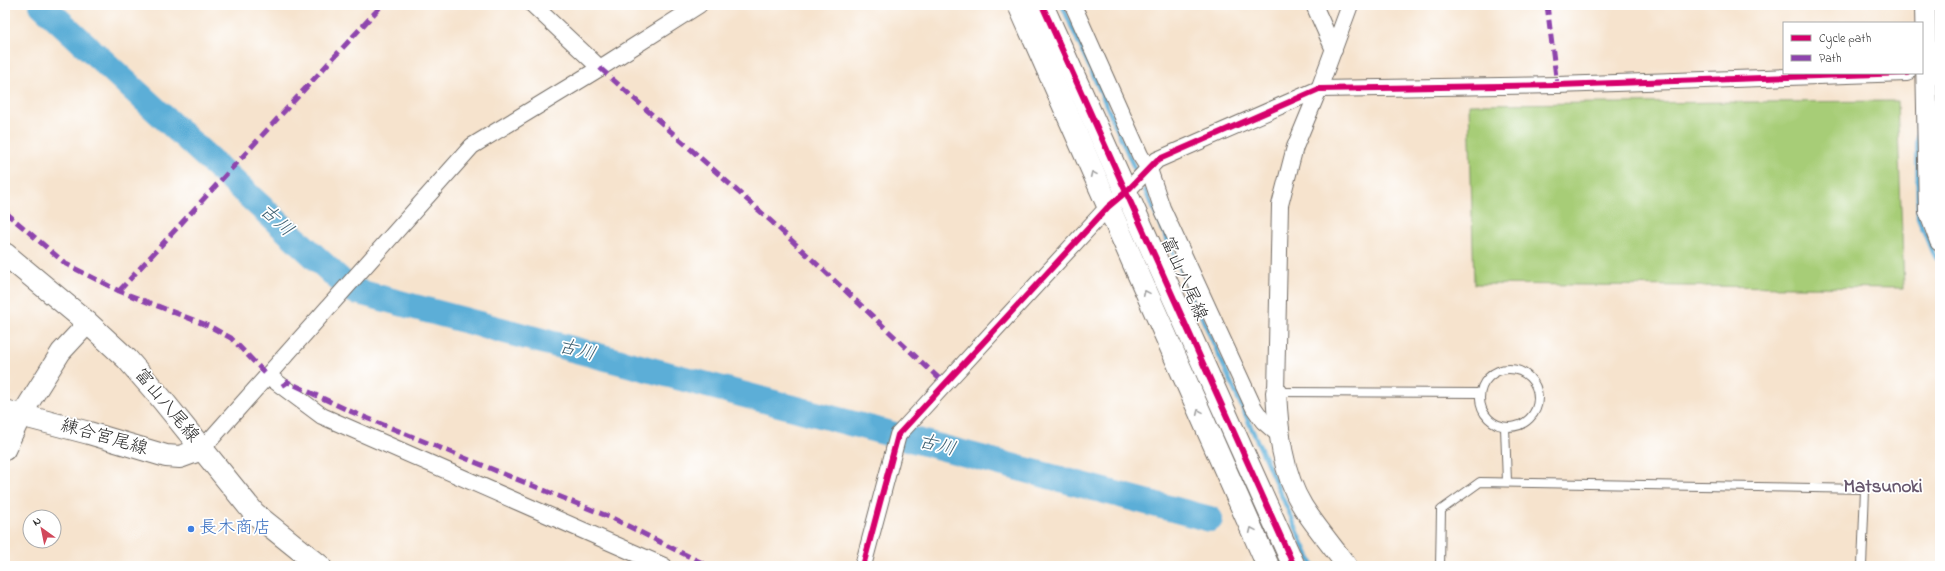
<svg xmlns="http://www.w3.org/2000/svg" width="1945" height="571" viewBox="0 0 1945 571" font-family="'Indie Flower','Klee One',sans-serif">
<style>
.green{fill:#a7cd77;stroke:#697c51}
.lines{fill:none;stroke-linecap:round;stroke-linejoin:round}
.stream{stroke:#5baed7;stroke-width:4.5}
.river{stroke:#5baed7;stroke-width:26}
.service-casing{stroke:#726b64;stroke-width:10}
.minor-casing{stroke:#726b64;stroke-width:18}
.tertiary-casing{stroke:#726b64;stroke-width:22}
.secondary-casing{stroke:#726b64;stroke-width:24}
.primary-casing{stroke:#726b64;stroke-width:24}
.service{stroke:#fff;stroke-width:8}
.minor{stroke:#fff;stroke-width:16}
.tertiary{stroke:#fff;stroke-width:20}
.secondary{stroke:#fff;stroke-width:22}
.primary{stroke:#fff;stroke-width:22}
.quiet{stroke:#8e44ad;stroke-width:5;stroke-dasharray:10 5;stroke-linecap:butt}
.cycleway-casing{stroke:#fff;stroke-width:8}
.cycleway{stroke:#d6006c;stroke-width:6}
.oneway{stroke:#a0a0a0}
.shop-dot{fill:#3f7fe0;stroke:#fff;stroke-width:1.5}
.labels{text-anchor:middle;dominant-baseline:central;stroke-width:3.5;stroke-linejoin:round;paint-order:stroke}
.street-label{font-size:18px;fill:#2b2b2b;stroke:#fff}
.shop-label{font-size:18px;fill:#366cbe;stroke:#fff;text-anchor:start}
.water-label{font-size:19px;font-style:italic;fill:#3e5f70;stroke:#fff}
.neighbourhood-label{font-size:19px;font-weight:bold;fill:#67576d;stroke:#fff}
</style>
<rect width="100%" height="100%" fill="#fff"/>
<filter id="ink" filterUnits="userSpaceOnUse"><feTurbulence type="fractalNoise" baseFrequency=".025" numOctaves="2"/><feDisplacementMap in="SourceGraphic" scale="8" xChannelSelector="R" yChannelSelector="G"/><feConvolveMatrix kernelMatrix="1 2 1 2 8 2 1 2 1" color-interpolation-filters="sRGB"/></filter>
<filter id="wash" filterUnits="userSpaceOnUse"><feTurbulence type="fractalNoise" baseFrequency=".012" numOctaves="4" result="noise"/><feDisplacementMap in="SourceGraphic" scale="16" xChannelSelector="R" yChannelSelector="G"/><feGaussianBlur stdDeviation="0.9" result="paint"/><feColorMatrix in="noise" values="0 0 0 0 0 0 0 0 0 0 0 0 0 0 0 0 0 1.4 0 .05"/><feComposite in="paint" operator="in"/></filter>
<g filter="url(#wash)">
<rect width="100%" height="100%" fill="#f6e3cd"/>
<polygon class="green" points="1897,101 1904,288 1474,284 1469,104"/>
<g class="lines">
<g class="stream">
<polyline points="1062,5 1136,172"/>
<polyline points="1917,106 1918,217 1932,252 1940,263"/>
<polyline points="1145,190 1313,566"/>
</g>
<polyline class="river" points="42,5 351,290 1210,519"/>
</g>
</g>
<g filter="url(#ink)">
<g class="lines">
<g class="service-casing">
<g id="service">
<circle cx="1509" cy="398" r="29"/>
<polyline points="1276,392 1480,393"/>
<polyline points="1505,427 1507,482"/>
<polyline points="1440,566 1441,510 1480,482 1865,489 1862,566"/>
</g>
</g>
<g class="minor-casing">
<g id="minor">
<polyline points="533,5 600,68"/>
<polyline points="1073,5 1140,155 1149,169 1162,208 1254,408 1263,421 1279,435"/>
<polyline points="1314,5 1334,50"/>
<polyline points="267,375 322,416 664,566"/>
<polyline points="1276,392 1280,205 1295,147 1319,89 1350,5"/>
<polyline points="202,449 472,146 600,68 699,5"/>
<polyline points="863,566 898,435 1108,207 1127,191 1157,160 1319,89 1557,85 1907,73"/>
</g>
</g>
<g class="tertiary-casing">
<g id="tertiary">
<polyline points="1925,5 1929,211 1940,241"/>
<path d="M1276,392C1278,430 1282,473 1303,507C1316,527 1332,546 1347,566"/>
<polyline points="5,450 22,414 61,352 88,323"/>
</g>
</g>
<g class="secondary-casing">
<polyline id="secondary" points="5,411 89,433 166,456 180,457 202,449"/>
</g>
<g class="primary-casing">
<g id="primary">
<polyline points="1019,5 1268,566"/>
<polyline points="1042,5 1294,566"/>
<polyline points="5,254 88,323 127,359 160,397 254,513 320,566"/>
</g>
</g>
<use href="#service" class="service"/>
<use href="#minor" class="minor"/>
<use href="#tertiary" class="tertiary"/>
<use href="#secondary" class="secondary"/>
<use href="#primary" class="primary"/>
<g class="quiet">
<polyline points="1547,5 1557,85"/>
<polyline points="600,68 772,222 944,383"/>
<polyline points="5,212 66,264 119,291 209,326 231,338 267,375"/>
<polyline points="119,291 382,5"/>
<polyline points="282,386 288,382 352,412 612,518 708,566"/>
</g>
<g class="cycleway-casing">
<g id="cycleway">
<polyline points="1042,5 1294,566"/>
<polyline points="863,566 898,435 1108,207 1127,191 1157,160 1319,89 1557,85 1907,73"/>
</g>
</g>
<use href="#cycleway" class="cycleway"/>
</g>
<defs><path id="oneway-chevron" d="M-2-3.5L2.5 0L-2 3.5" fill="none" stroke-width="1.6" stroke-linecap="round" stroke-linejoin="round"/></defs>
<g class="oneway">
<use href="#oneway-chevron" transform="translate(1093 174) rotate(-114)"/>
<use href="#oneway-chevron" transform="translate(1146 293) rotate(-114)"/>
<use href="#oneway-chevron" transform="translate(1199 412) rotate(-114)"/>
<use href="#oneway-chevron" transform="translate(1252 530) rotate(-114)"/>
</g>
</g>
<circle class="shop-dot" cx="191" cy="529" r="4"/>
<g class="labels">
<g class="street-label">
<text transform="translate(1183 279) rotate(66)">富山八尾線</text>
<text transform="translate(166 406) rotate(50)">富山八尾線</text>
<text transform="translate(104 438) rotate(16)">練合宮尾線</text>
</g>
<g class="shop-label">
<text x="199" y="529">長木商店</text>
</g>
<g class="water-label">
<text transform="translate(276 221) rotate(43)">古川</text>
<text transform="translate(577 351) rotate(15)">古川</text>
<text transform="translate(937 446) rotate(15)">古川</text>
</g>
<g class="neighbourhood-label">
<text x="1883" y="487">Matsunoki</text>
</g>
</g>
<rect width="1945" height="571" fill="none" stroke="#fff" stroke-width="20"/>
<rect x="1783" y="22" width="140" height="52" fill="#ffffff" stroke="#aaaaaa"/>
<rect x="1791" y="35" width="20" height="6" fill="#d6006c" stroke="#aaaaaa"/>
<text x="1819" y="42" font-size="12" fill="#2b2b2b">Cycle path</text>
<rect x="1791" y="55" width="20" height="6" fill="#8e44ad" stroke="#aaaaaa"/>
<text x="1819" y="62" font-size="12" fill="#2b2b2b">Path</text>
<g transform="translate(42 529) rotate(327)"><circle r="19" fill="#ffffff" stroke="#aaaaaa"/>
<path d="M0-3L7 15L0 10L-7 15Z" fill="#d1495b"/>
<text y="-6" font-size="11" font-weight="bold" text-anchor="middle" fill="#2b2b2b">N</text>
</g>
</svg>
